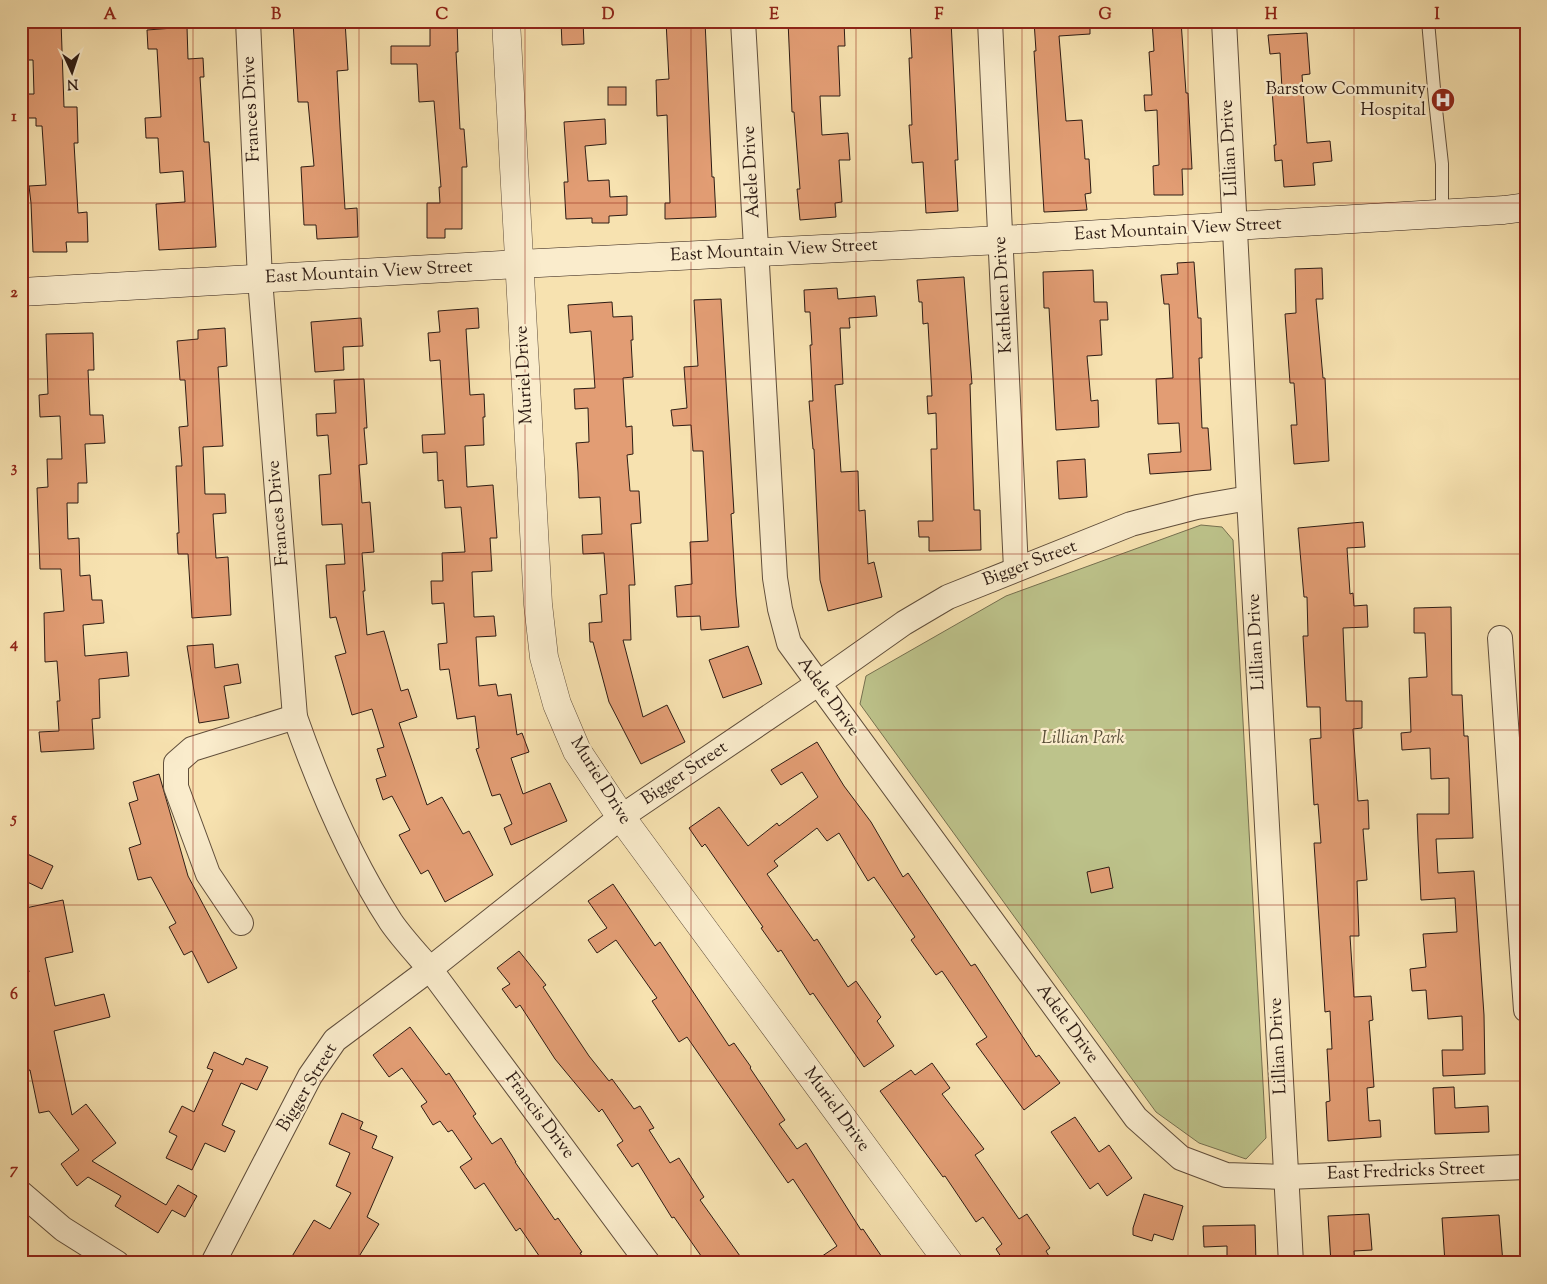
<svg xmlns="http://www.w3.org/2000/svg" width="1547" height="1284" viewBox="0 0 1547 1284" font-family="'Sorts Mill Goudy',serif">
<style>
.green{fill:#bdc38b;stroke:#767050}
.building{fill:#e29d74;stroke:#2e1c14}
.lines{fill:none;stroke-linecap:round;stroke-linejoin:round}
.service-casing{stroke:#604e3b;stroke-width:14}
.minor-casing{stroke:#604e3b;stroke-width:26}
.tertiary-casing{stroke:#604e3b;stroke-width:29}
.secondary-casing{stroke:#2e1c14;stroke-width:29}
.service{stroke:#faeccc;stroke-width:12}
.minor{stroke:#faeccc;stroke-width:24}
.tertiary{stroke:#faeccc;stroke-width:28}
.secondary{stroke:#faeccc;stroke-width:28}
.grid{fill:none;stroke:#8f2418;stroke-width:1;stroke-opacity:0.55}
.labels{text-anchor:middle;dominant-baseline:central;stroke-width:4.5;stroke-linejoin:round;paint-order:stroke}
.poi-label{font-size:18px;fill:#2e1c14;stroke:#faeccc;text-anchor:end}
.street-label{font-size:18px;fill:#2e1c14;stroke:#faeccc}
.park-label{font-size:18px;font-style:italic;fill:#594e38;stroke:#faeccc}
.neatline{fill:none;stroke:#8f2418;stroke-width:2}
.grid-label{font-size:16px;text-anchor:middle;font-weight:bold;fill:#8f2418}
</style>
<rect width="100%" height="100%" fill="#f7e2b0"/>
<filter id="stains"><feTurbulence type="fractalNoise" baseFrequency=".004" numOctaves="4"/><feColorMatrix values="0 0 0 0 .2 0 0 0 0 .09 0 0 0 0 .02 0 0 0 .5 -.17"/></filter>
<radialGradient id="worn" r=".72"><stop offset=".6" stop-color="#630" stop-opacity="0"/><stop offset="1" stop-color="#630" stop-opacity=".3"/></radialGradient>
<polygon class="green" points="1201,525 1222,527 1233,540 1266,1138 1246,1159 1199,1143 1156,1112 860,704 866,676 1006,596"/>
<g class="building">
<polygon points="21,21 61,21 64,107 77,107 78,143 74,143 78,213 87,212 88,242 66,242 67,252 33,252 31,203 29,186 46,185 42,126 36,126 36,118 25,118 25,94 34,94 33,60 21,60"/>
<polygon points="345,21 348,70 337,71 340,127 345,209 357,208 358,237 317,239 316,225 304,225 301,167 314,166 308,102 298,102 293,22"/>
<polygon points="430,21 457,21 458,52 456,52 460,129 464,129 467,167 462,167 462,229 445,229 445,238 427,238 427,203 440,203 439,187 441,187 434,101 419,102 417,64 391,64 391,46 430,46"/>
<polygon points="561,21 583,21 584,44 562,45"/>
<polygon points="666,21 705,21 712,177 714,177 716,217 665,219 665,203 670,203 667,115 657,116 656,80 669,79"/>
<polygon points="788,21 844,21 845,46 838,46 840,96 820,96 822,135 848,133 850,160 839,160 842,202 835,203 836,217 800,220 797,189 800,189 794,112 792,112"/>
<polygon points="910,21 951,21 958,160 955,160 958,211 926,213 923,162 912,163 909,125 912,125 909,58 912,58"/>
<polygon points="1034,21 1090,21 1090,34 1059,36 1066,121 1082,120 1085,159 1089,159 1091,193 1085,194 1087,210 1044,212 1034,51 1036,51"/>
<polygon points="1152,21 1181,21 1186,93 1188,93 1192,169 1182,169 1183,195 1154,195 1153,166 1159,165 1157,110 1145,111 1144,95 1152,95 1149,52 1154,51"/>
<polygon points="187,27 188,59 203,58 204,77 200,77 204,142 209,142 216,247 159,250 156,204 185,202 183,171 160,173 158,138 146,138 145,118 161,117 157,49 148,49 147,30"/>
<polygon points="1307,33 1310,74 1302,75 1307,143 1330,141 1332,161 1313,163 1315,185 1284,187 1282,160 1275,161 1274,145 1276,145 1272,89 1282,89 1280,53 1270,54 1268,35"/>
<rect x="608" y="87" width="18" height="18"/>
<polygon points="605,119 606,144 585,146 588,181 609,180 610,197 627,196 627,215 609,216 609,223 592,223 592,218 566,219 564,182 568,182 564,122"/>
<polygon points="1194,262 1198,318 1201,318 1202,358 1199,358 1202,428 1208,428 1211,470 1150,474 1148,454 1181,452 1179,423 1158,424 1156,379 1173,378 1169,304 1164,304 1161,275 1178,274 1177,263"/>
<polygon points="1322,268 1323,299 1316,299 1323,378 1325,378 1329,461 1294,464 1291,425 1297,425 1294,383 1290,383 1285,314 1296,313 1295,269"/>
<polygon points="1093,270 1094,302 1107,302 1108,320 1100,320 1102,355 1087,356 1091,401 1098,400 1099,427 1056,430 1049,308 1044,308 1043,272"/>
<polygon points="964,277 972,384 970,384 974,510 980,510 981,550 929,551 929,537 919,537 918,521 933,521 931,449 937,449 936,413 928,414 927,396 932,396 928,323 923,324 922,302 919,302 917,280"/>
<polygon points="837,288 838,299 875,296 877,316 849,318 850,328 840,328 843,384 835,385 841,472 858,471 859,511 865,510 868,564 874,562 882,597 828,611 820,580 814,449 813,449 809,401 813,401 810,345 812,345 810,312 805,312 804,290"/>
<polygon points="721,299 734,513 731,514 736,596 739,627 701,630 700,616 677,617 675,586 692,584 690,542 708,541 703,451 693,451 691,425 673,426 671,410 687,408 684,367 698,366 694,300"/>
<polygon points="612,302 613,317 632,316 633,340 631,340 633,377 623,378 626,427 632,426 633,454 627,455 630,491 639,491 641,523 631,524 635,585 629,585 631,640 623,640 643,717 667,705 685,742 641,764 609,702 593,642 590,642 589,623 602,622 600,595 607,594 604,553 583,554 582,535 602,534 600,497 579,498 578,472 576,443 589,442 588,408 575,409 574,389 595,388 591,331 570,333 568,305"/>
<polygon points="478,308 479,328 466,329 470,395 484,394 485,417 483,417 484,445 465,446 467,487 493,485 497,538 490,538 492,571 472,572 474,617 494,616 496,636 476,637 479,686 496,684 498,696 511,694 517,735 522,733 529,752 511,758 523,794 550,783 567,821 511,845 504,828 512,824 500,794 492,796 476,749 479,748 475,716 457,719 449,669 440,670 438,644 447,643 444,603 432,604 431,581 443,581 442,553 465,552 461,507 445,508 443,480 438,481 437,452 423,453 422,435 445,434 440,360 430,361 428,333 440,332 438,311"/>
<polygon points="361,318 363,346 343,347 344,370 315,372 311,322"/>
<polygon points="225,328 227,366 218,367 223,446 203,447 205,494 225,494 226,513 213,514 216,558 228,557 231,615 192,618 188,554 178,554 177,533 179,533 176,466 182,466 179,427 188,426 185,380 180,380 177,341 198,339 198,330"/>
<polygon points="93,333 94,370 88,370 90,415 103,415 105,443 85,444 87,483 78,483 78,503 67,503 68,539 79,538 80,576 90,575 92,600 102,600 104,623 83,625 85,656 127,652 129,676 99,679 100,718 92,719 94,749 41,752 39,732 59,731 57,701 60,701 57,661 45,662 44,613 64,611 61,569 40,569 37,488 48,487 47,459 62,459 60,416 40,417 39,395 48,394 46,334"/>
<polygon points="364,379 367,428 364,428 367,464 359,465 362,503 370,502 374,552 362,553 365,591 363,591 367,635 384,631 401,691 408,689 417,717 399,723 427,805 442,797 463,834 469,831 493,875 445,902 428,870 421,874 399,835 410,830 392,796 383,800 376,779 386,776 377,749 384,747 372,709 352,715 335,656 346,653 336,617 330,618 326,565 345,564 342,524 322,525 319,475 331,474 328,435 317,436 316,414 336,413 334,380"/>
<polygon points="1085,459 1087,497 1059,499 1057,461"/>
<polygon points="1363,522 1365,547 1347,548 1350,594 1353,593 1354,606 1367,605 1368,627 1343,628 1346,701 1362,701 1362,728 1353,729 1358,801 1368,800 1369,829 1363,829 1367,880 1357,881 1359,936 1350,936 1354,997 1371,996 1373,1020 1369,1021 1374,1087 1367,1088 1369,1121 1380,1120 1381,1137 1328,1141 1326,1102 1330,1101 1327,1049 1332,1049 1330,1011 1325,1012 1314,843 1321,843 1318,804 1314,805 1310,739 1321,738 1320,707 1307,707 1303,636 1308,636 1307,597 1304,597 1298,528"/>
<polygon points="1451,607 1452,695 1462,695 1464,736 1468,736 1473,838 1436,839 1438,873 1474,871 1484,1015 1485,1074 1443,1076 1442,1050 1463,1050 1462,1016 1428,1019 1426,990 1412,991 1410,969 1426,967 1423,934 1457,932 1455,898 1421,900 1418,840 1417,814 1449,814 1449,778 1431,779 1430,748 1402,750 1401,733 1411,732 1409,678 1427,677 1425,633 1414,633 1414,608"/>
<polygon points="213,644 215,668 238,664 241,683 224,686 229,718 199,723 187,646"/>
<polygon points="748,646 762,684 723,698 709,660"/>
<polygon points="817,742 844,786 871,822 903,877 908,873 971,966 975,964 1036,1057 1039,1055 1060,1083 1024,1110 976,1044 987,1037 942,971 936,975 911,940 915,937 874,877 868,881 839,833 827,841 817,828 774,861 778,866 767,874 814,941 817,939 848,987 856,981 881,1017 877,1021 894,1046 864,1067 813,993 810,995 781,950 778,952 761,928 763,927 705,844 702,847 689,828 719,807 748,846 777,823 779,826 818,797 802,772 781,785 771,770"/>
<polygon points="159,774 188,876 237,968 208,983 192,951 184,955 169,927 176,923 151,877 138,880 129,848 141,844 129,803 138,800 133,782"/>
<polygon points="21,851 53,866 42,889 21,879"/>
<polygon points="1109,867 1113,888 1091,893 1087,872"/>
<polygon points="613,884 655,946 660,942 729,1046 734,1043 751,1067 750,1068 785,1120 779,1124 797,1149 806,1143 861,1230 863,1229 886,1263 812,1263 837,1246 793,1179 788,1183 687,1037 679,1042 652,1001 657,998 616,940 597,953 588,940 607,928 588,901"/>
<polygon points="63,900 73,952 45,958 55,1006 104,994 110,1017 54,1031 72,1115 86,1104 116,1143 92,1161 166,1205 178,1185 197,1196 185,1217 172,1210 158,1233 115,1206 121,1196 88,1177 77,1186 61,1164 79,1150 49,1111 39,1113 30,1070 21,1072 21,1012 24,1011 21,997 21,974 29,972 21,935 21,909"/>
<polygon points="519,951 546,985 543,987 589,1056 609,1081 612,1079 634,1109 640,1106 654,1128 649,1130 670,1163 679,1158 704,1197 700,1200 745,1263 706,1263 674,1217 672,1218 638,1163 632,1167 617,1145 623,1141 602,1109 599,1112 555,1059 520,1005 516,1008 502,989 510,984 497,968"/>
<polygon points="410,1027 446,1075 449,1073 476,1114 473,1116 492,1144 501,1138 516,1162 515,1162 555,1220 558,1218 582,1252 580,1253 587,1263 544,1263 520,1228 516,1231 484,1183 475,1189 460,1167 472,1159 452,1130 448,1132 440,1121 433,1125 421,1106 427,1102 402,1068 389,1077 373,1055"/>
<polygon points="214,1052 243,1065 246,1058 268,1067 257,1090 241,1083 222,1125 235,1131 225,1152 205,1143 192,1170 166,1158 177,1136 169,1132 182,1106 194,1112 213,1070 207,1068"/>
<polygon points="932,1063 950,1088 942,1094 984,1149 975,1155 1019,1219 1027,1214 1050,1248 1046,1251 1053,1263 1005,1263 996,1249 1002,1244 983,1217 976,1222 945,1176 943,1177 880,1091 911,1070 915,1075"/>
<polygon points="1454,1087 1455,1108 1488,1106 1489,1132 1435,1134 1433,1088"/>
<polygon points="342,1113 363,1122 360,1129 377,1136 372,1148 393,1157 367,1217 379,1224 355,1263 288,1263 314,1220 330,1229 351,1193 336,1186 350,1153 329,1144"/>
<polygon points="1075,1117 1099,1152 1109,1145 1132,1178 1107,1196 1098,1183 1090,1189 1051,1132"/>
<polygon points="1144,1194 1183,1206 1173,1240 1154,1234 1152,1241 1133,1235 1133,1228"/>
<polygon points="1369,1214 1372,1250 1354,1251 1355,1263 1331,1263 1328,1216"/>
<polygon points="1499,1215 1503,1263 1445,1263 1442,1218"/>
<polygon points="1255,1225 1256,1263 1227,1263 1227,1246 1204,1247 1203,1226"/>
</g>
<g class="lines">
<g class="service-casing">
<polyline id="service" points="1428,21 1435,100 1442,164 1442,214"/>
</g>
<g class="minor-casing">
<g id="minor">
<path d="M248,21L260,279L295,717C320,788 350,859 391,922C402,938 417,954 430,969L648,1263"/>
<polyline points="743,21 775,578 780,609 789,643 1136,1118 1181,1158 1226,1175 1287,1177 1526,1167"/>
<polyline points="990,21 1016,569"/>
<polyline points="1224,21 1249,498 1291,1263"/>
<polyline points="1500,638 1526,1010"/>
<polyline points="241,923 208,874 176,787 176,763 192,749 295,717"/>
<polyline points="21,1193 63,1229 117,1263"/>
<polyline points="213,1263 310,1076 335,1040 430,969 621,817 819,683 904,623 948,597 1131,524 1197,507 1249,498"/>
</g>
</g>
<g class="tertiary-casing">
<polyline id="tertiary" points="506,21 538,604 544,657 557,704 577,751 621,817 949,1263"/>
</g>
<g class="secondary-casing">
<polyline id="secondary" points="21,292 519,264 1001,240 1504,210 1526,207"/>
</g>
<use href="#service" class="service"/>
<use href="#minor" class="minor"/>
<use href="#tertiary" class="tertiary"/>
<use href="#secondary" class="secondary"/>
</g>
<path class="grid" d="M193,21V1263M359,21V1263M525,21V1263M691,21V1263M856,21V1263M1022,21V1263M1188,21V1263M1354,21V1263M21,203H1526M21,379H1526M21,554H1526M21,730H1526M21,905H1526M21,1081H1526"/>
<defs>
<g id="hospital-disc" transform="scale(1.25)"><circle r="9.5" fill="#8f2418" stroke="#faeccc"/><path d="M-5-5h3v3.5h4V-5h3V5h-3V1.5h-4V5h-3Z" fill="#fff"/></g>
</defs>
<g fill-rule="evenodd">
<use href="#hospital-disc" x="1443" y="100"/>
</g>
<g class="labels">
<g class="poi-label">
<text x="1426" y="90">Barstow Community<tspan x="1426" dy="21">Hospital</tspan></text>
</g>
<g class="street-label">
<text transform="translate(252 109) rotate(-93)">Frances Drive</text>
<text transform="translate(1230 148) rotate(-93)">Lillian Drive</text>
<text transform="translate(752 172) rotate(-93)">Adele Drive</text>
<text transform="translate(1178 230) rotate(-3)">East Mountain View Street</text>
<text transform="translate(774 251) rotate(-3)">East Mountain View Street</text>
<text transform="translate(369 273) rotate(-3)">East Mountain View Street</text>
<text transform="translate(1004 295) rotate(-93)">Kathleen Drive</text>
<text transform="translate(525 375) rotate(-93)">Muriel Drive</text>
<text transform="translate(279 513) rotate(-95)">Frances Drive</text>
<text transform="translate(1030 564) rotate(-21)">Bigger Street</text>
<text transform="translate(1257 642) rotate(-93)">Lillian Drive</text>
<text transform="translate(828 697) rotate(54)">Adele Drive</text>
<text transform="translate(685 774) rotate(-34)">Bigger Street</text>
<text transform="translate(600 781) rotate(58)">Muriel Drive</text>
<text transform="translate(1067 1024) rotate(54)">Adele Drive</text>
<text transform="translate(1279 1046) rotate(-93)">Lillian Drive</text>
<text transform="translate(308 1088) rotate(-59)">Bigger Street</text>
<text transform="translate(836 1110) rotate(54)">Muriel Drive</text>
<text transform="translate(539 1116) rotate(53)">Francis Drive</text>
<text transform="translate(1406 1172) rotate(-2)">East Fredricks Street</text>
</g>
<g class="park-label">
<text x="1083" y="739">Lillian Park</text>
</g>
</g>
<rect width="1547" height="1284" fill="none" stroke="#f7e2b0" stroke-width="55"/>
<g transform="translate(72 72) rotate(177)" stroke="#faeccc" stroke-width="4" paint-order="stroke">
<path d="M0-4L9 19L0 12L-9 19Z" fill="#2e1c14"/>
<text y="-8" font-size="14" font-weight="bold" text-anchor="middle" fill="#2e1c14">N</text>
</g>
<rect x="28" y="28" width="1492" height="1228" class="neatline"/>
<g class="grid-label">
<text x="110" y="19">A</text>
<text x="276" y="19">B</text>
<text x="442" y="19">C</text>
<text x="608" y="19">D</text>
<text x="774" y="19">E</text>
<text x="939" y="19">F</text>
<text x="1105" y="19">G</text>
<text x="1271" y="19">H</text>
<text x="1437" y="19">I</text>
<text x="14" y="121">1</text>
<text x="14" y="297">2</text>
<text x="14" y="472">3</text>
<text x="14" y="648">4</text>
<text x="14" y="823">5</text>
<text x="14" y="999">6</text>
<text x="14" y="1174">7</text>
</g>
<rect width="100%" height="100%" filter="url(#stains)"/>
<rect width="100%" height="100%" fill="url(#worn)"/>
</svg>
